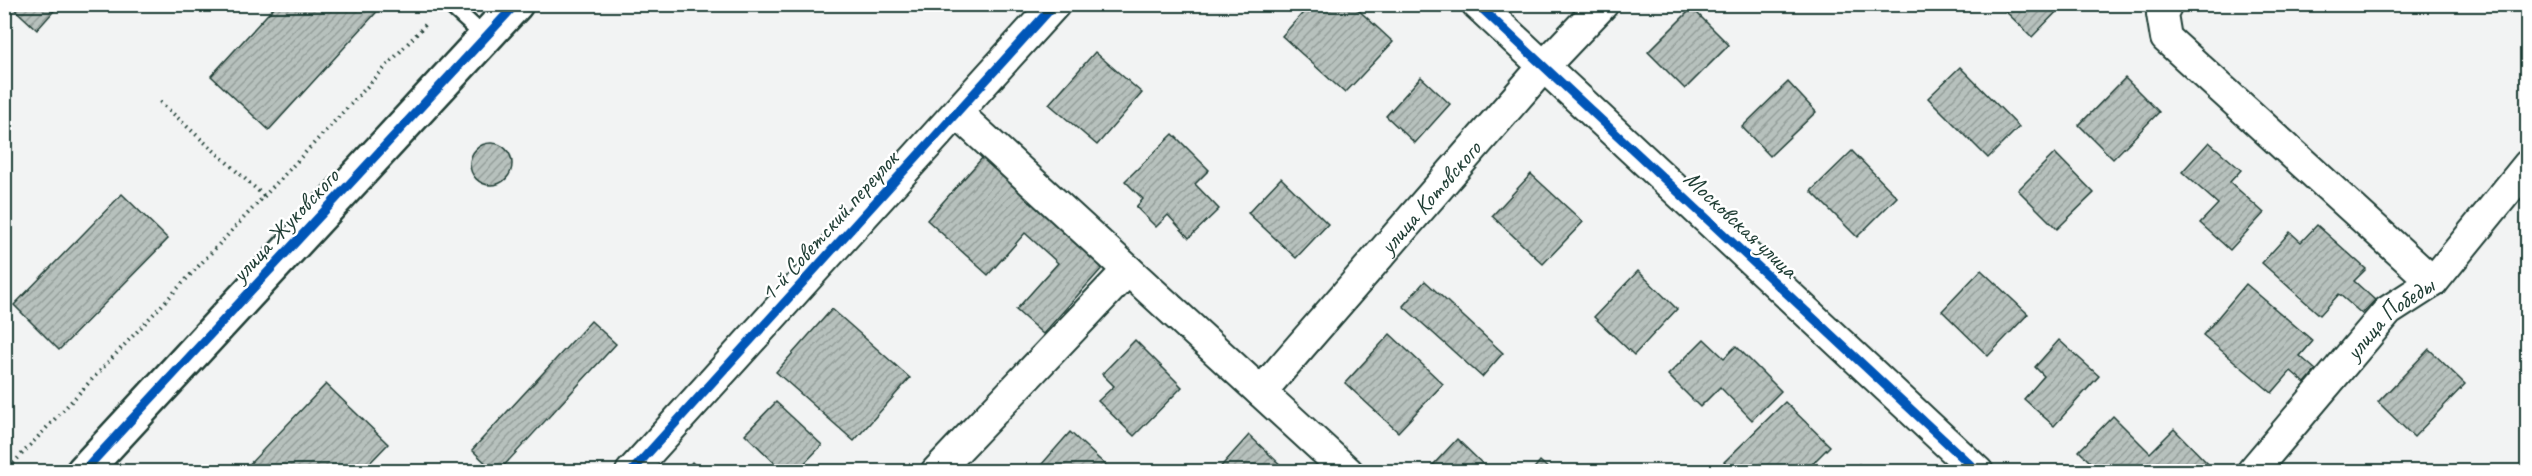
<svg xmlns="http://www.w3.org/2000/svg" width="2532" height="476" viewBox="0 0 2532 476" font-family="Caveat,sans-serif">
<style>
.building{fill:url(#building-hatch);stroke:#1f3d34;stroke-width:1.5}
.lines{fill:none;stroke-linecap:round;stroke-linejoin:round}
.lane-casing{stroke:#1f3d34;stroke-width:20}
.street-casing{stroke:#1f3d34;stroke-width:34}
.secondary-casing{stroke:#1f3d34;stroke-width:38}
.path{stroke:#1f3d34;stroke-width:4;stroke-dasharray:1.5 4.5;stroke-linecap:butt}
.lane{stroke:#fff;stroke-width:15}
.street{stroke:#fff;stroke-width:30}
.secondary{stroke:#fff;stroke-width:33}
.cycleway-casing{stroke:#fff;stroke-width:13}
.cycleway{stroke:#0057b8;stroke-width:9}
.labels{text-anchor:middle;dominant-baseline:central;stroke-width:5;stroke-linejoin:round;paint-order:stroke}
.street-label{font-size:24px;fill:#1f3d34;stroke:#fff}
</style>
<defs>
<pattern id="building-hatch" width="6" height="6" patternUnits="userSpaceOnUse" patternTransform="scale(1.5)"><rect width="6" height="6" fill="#b7c1bd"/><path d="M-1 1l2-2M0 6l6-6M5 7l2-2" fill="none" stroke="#949e9a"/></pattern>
</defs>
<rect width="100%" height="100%" fill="#f2f3f3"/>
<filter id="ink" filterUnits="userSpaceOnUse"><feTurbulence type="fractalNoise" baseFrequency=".0167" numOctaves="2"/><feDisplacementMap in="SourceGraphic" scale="12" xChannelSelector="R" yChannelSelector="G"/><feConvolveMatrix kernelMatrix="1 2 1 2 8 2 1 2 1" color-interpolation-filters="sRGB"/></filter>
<g filter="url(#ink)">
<g class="building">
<polygon points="9,4 60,4 37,30"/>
<polygon points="277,4 384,4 269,130 211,76"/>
<polygon points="1311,4 1352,4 1393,42 1345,93 1282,36"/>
<polygon points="1998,4 2064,4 2032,37"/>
<polygon points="1692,8 1729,45 1685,89 1648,52"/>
<polygon points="1095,52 1142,93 1097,145 1049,104"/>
<polygon points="1960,67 2019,127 1988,158 1928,98"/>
<polygon points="1421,77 1450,104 1415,143 1386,116"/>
<polygon points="2125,78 2159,112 2113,159 2079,125"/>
<polygon points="1788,82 1816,112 1770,156 1742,127"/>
<polygon points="1173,134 1209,170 1195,184 1219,209 1189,238 1168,215 1156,227 1136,207 1143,199 1125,181"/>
<polygon points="2209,142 2241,170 2230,182 2264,213 2230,250 2200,223 2218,204 2182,172"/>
<circle cx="491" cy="164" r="21"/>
<polygon points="1852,151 1897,197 1857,237 1811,191"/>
<polygon points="2055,153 2094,193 2057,229 2018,190"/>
<polygon points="983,157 1104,266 1043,334 1016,310 1058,263 1025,233 988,275 927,220"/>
<polygon points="1531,174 1583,222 1543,264 1492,216"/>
<polygon points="1281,178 1328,224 1296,258 1248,213"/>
<polygon points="122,194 168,239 59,350 14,305"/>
<polygon points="2317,225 2366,269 2354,281 2375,300 2362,314 2339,294 2320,315 2262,263 2290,232 2301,242"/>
<polygon points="1981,270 2028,314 1988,356 1942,311"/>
<polygon points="1638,271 1677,309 1634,355 1594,317"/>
<polygon points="1425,281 1503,353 1482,377 1403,306"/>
<polygon points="2246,284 2313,341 2300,356 2316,370 2305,383 2291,371 2272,393 2203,335"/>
<polygon points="832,309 910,378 854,441 776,372"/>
<polygon points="591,321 616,344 498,472 495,472 472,450"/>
<polygon points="1390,334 1443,384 1398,432 1345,383"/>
<polygon points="1704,339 1724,358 1736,346 1781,391 1752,420 1720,387 1700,407 1668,375"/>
<polygon points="1135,340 1182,387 1134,436 1098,401 1114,386 1102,374"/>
<polygon points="2059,340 2099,376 2054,426 2024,399 2044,376 2035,367"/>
<polygon points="2429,349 2465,384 2414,437 2378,402"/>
<polygon points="326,384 388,444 361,472 242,472"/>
<polygon points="776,402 822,445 796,472 784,472 745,434"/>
<polygon points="1785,402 1830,446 1804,472 1733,472 1724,462"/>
<polygon points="2113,416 2150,453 2174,429 2216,472 2100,472 2079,451"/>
<polygon points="1070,432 1113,472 1035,472"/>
<polygon points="1249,435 1288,472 1216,472"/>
<polygon points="1457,439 1491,472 1440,472 1433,465"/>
<polygon points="1540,461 1552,472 1531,472"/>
<polygon points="692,462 702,472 683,472"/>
<polygon points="1859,464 1867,472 1851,472"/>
</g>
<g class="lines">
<g class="lane-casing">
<polyline id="lane" points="449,4 485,37"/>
</g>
<g class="street-casing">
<g id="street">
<polyline points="1477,4 1978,472"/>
<polyline points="2167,4 2162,14 2166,38 2433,282"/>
<polyline points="958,114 1348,472"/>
<path id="s1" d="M1261,392L1544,66L1603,4"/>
<polyline points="631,472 1055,4"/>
<polyline points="936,472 1128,270"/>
<path id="s2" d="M2252,472L2388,311L2433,282L2528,165"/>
</g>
</g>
<g class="secondary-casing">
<polyline id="secondary" points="83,472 516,4"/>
</g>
<g class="path">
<polyline points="160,102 264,196"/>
<polyline points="5,472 427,23"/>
</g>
<use href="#lane" class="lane"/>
<use href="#street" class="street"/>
<use href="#secondary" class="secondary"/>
<g class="cycleway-casing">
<g id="cycleway">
<polyline points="1477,4 1978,472"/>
<polyline points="83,472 516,4"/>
<polyline points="631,472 1055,4"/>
</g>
</g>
<use href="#cycleway" class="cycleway"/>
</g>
</g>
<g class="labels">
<g class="street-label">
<text stroke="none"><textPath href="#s1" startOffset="258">улица Котовского</textPath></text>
<text transform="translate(1741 224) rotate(43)">Московская улица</text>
<text transform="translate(285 225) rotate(-47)">улица Жуковского</text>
<text transform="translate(829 226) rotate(-48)">1-й Советский переулок</text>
<text stroke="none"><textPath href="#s2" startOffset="207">улица Победы</textPath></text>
</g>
</g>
<rect width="2532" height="476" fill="none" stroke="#fff" stroke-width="24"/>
<rect x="12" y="12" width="2508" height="452" fill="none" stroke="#1f3d34" stroke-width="2" filter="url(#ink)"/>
</svg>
